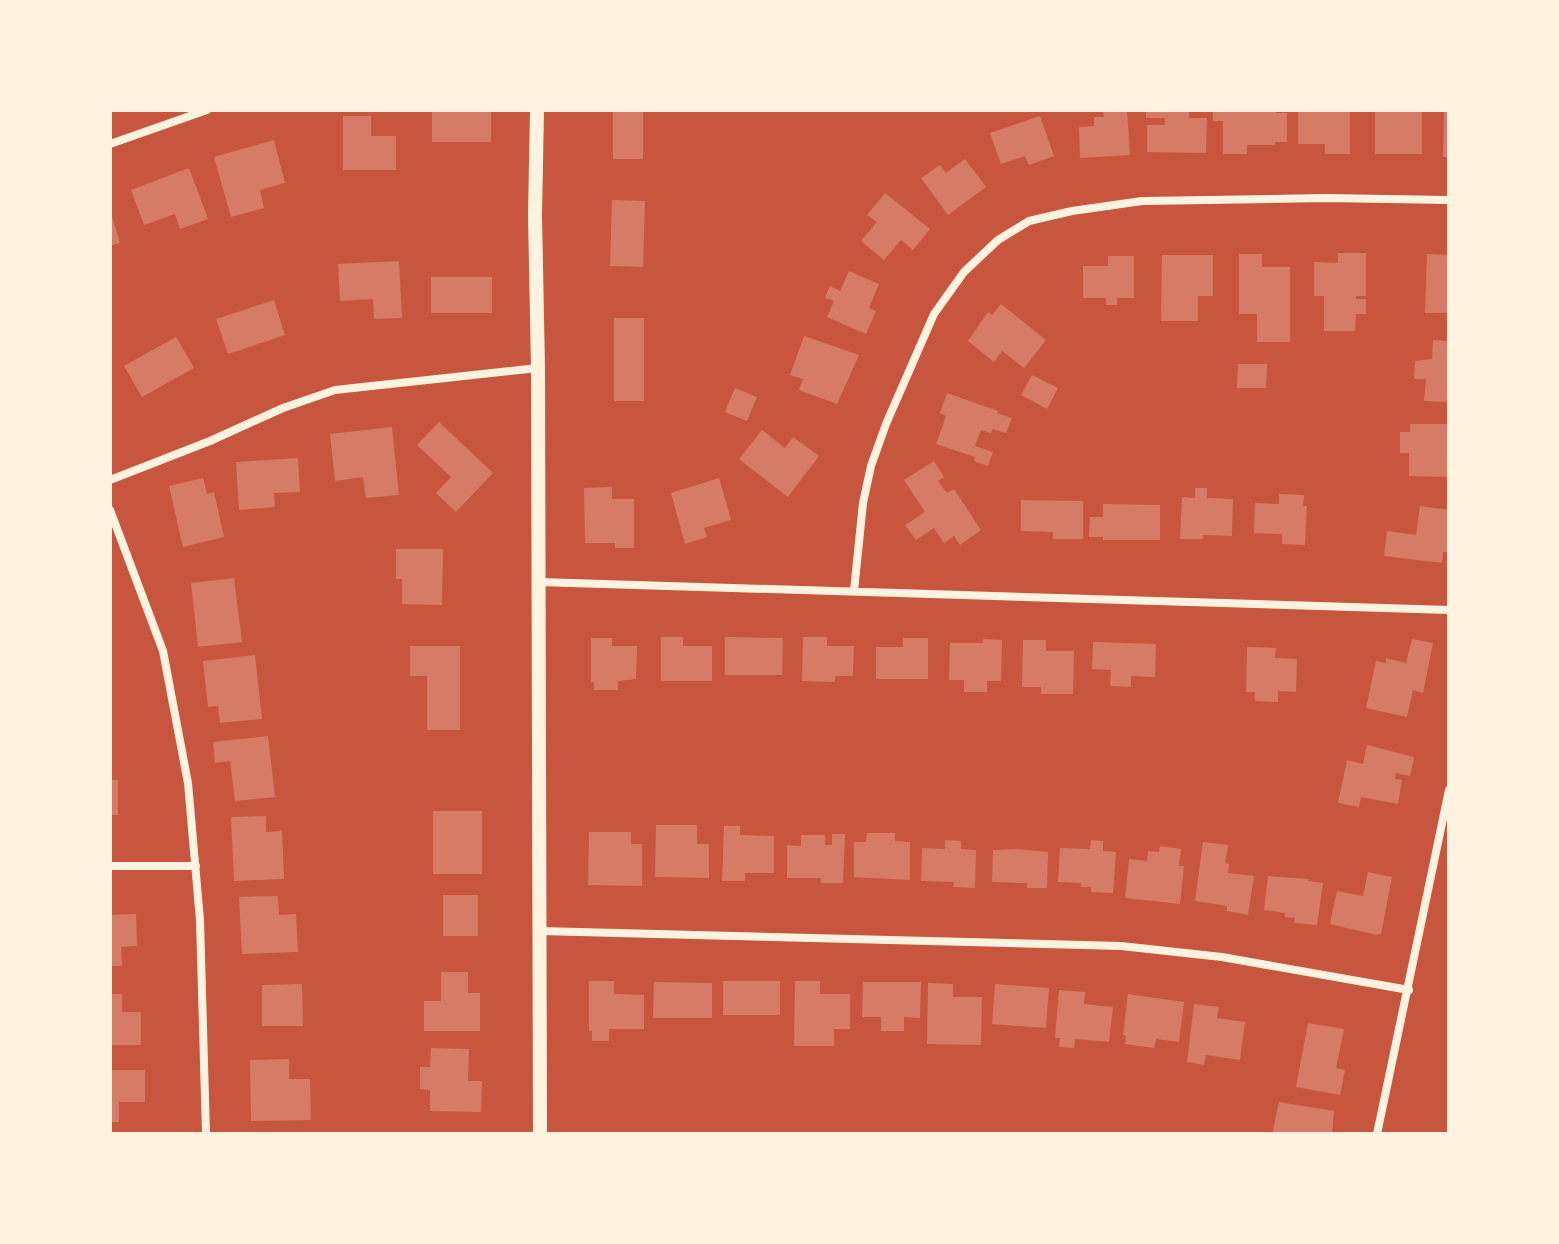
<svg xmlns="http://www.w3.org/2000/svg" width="1559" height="1244" font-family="Karla,sans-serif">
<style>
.building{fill:#d67c66}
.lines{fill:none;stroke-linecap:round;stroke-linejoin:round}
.minor{stroke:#fff3e0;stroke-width:8}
.tertiary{stroke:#fff3e0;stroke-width:14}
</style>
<rect width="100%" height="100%" fill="#c8553d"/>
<path class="building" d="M432,110H491V142H432Z
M613,110H643V159H613Z
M1103,110H1127L1130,155L1080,158L1079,127L1094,126V117H1104Z
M1146,110H1189V118H1207L1206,153L1147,152V125H1165V118H1146Z
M1213,110H1276V113H1287V142H1275V145H1247V154H1223V121H1213Z
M1307,110L1350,111V154H1325V144H1298V112H1307Z
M1375,110H1422V154H1375Z
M1444,111H1449V157H1443Z
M343,116H371V136H396V170H343Z
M1040,116L1054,156L1029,165L1025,156L1001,164L990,133Z
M274,140L285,183L260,190L264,208L231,217L214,157Z
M965,159L986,187L948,215L921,178L940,165L946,173Z
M189,168L208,219L180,229L175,214L144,225L131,190Z
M885,193L930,229L913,250L901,240L884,260L861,241L877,222L867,215Z
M612,200L645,201L643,267L610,266Z
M110,210L120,243L110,246Z
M1338,253H1366V296H1356V299H1366V314H1356L1355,331H1324V296H1314V262L1338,263Z
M1239,254H1262V267H1290V342H1257V314H1239Z
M1427,254L1449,255V313H1425Z
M1162,255H1213V296H1198V321H1161Z
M1108,256H1134V298H1117V305H1106V298H1083V266H1108Z
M399,261L402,318L374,319L373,299L340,301L338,264Z
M849,271L879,284L869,308L876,311L866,334L827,317L834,301L825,298L830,286L840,291Z
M431,277H492V313H431Z
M274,300L285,335L228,354L216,319Z
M1001,304L1046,340L1024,368L1002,351L994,362L968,341L988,312L992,315Z
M614,318H644V401H614Z
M804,336L859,355L837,404L799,390L803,379L790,375Z
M176,337L194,368L142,397L124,366Z
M1433,340L1449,341V402L1424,401L1426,379H1414L1415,361L1432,359Z
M1238,364H1267L1266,388H1237Z
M1032,375L1058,388L1047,409L1021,395Z
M735,388L757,397L747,421L725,412Z
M947,393L998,411L997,413L1012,418L1006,433L993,429L991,433L981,430L975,446L993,452L988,466L974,461L975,457L936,444L946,416L940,413Z
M439,422L493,473L456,512L436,493L451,477L417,445Z
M1410,424H1449V477L1409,476V453H1400V432H1410Z
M392,427L399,495L366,498L363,477L335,481L330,434Z
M762,430L785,448L793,437L819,456L788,497L739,459Z
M298,458L300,492L274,493L275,507L239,510L236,462Z
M934,461L944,477L938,481L947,493L954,489L981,530L960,545L954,536L944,543L934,528L916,540L905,525L925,512L904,480Z
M203,478L207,494L214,492L224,537L183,547L169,486Z
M719,478L731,520L704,528L707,537L685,544L671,493Z
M612,487V499H634V548H615V543H585L584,488Z
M1195,488H1207V498L1233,499L1232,536L1203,535V539H1180L1182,497L1195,498Z
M1279,494L1304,495L1303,506H1307L1305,545L1282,544V534L1254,533L1255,503L1279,504Z
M1021,500L1083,501V539H1053V532L1021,531Z
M1103,504L1160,505V540H1103V537H1089L1090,517H1103Z
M1420,506L1449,510V552H1443L1442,563L1384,556L1387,531L1416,535Z
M396,549H443L442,605L402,604V579H396Z
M234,578L242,642L198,647L191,583Z
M661,637H683V646H712V681H661Z
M725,637L783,638L782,675H725Z
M803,637H827V646H854L853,676H835V682L802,681Z
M591,638H612V646H637L636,679L618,681V690H594V682H591Z
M903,638H928V679H876V647H903Z
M983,639L1002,640L1001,681H987V692H964V680H949L950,643H983Z
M1412,639L1433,643L1423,693L1413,690L1407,717L1366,708L1376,661L1386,663V658L1406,663Z
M1023,640H1046V651H1074L1073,694H1041V687H1022Z
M1093,642L1156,644L1155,677L1131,676V687L1110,686L1111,670L1092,669Z
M410,646H460V730H427V676H410Z
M1247,647L1276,648L1275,658L1297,659L1296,692L1278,691V702L1255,701V692H1246Z
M255,655L262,719L220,723L218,706L208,707L203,661Z
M268,736L275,797L235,801L230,761L215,763L213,742Z
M1367,745L1414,757L1410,776L1396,773L1395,779L1402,780L1398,804L1361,797L1359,807L1338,803L1347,760L1363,764Z
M110,780H118V815H110Z
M433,811H482V874H433Z
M266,816V832L282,831L284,879L234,881L231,817Z
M656,825H697V844H709V878L655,877Z
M724,826H740V835L774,836V873H745V881H722Z
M589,832H631V844H642V886L588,885Z
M867,833H895V841L910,842V880L854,877V842H866Z
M832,834H845L843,883H821V878H787V845L801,846V835H825V845H832Z
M945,840L961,841V849L976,850L975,888L953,887L954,882L921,881L922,848L945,849Z
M1091,840L1103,841V851L1116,852L1113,893L1091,892V887H1081V883L1058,882L1060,848L1090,849Z
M1203,842L1228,845L1225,863L1229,864L1228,873L1254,876L1248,915L1227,911V906L1195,901Z
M1160,846L1181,849L1179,866H1184L1180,904L1125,898L1129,859L1147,861L1148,851L1159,852Z
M1017,849L1048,852L1047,888H1027V883L992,882L993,850Z
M1368,872L1392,877L1381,934L1377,935L1330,924L1337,891L1363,896Z
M1268,876L1309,879L1308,881L1323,883L1317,925L1294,923L1295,918L1285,917V913L1264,910Z
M443,895H478V936H443Z
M278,896L279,915L296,914L298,952L242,954L239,897Z
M136,914L137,946L121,947L122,966H110V915Z
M441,972H468V993H480V1031H424V1001H441Z
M589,981H614V994L644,995V1029H609V1041H592V1031H589Z
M723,981H780V1015H723Z
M795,981H820V994H850V1029H834V1046H794Z
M654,982L712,983V1018H653Z
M863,982H921L920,1018L904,1017V1031H881V1017H862Z
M928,983L953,984V997H982L981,1045L927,1044Z
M302,984L303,1026H262V985Z
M995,984L1049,988L1046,1028L992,1024Z
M1059,990L1085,992L1084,1004L1113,1007L1109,1042L1075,1039L1074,1048L1059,1047L1060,1038H1055Z
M110,994H122V1012H141V1045H110Z
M1128,994L1184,1002L1179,1042L1156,1039L1154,1048L1125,1044L1126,1036L1123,1035Z
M1194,1004L1219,1007L1217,1018L1245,1022L1240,1060L1206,1055L1204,1065L1187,1062Z
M1308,1023L1344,1029L1336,1068L1345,1070L1340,1095L1296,1087Z
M431,1048L469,1049L468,1081H482L481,1112L430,1111V1090L420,1089V1067H430Z
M289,1059V1079H310L311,1120L251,1121L250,1060Z
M110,1070H145V1102H119V1122H110Z
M1279,1102L1334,1111L1332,1134H1272Z"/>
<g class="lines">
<path class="minor" d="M110,144L207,110
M110,480L210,441L283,408L335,390L538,368
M110,510L163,651L188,783L200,920L206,1134
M539,582L1449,610
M854,591L863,503L871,466L886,424L934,314L964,272L998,240L1029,221L1072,211L1142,201L1326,198L1449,200
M110,866H196
M540,931L1121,946L1222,957L1409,990
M1377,1134L1449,790"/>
<path class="tertiary" d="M537,110L535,215L538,368L540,1134"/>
</g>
<rect width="1559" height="1244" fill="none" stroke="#fff3e0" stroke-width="224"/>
</svg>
